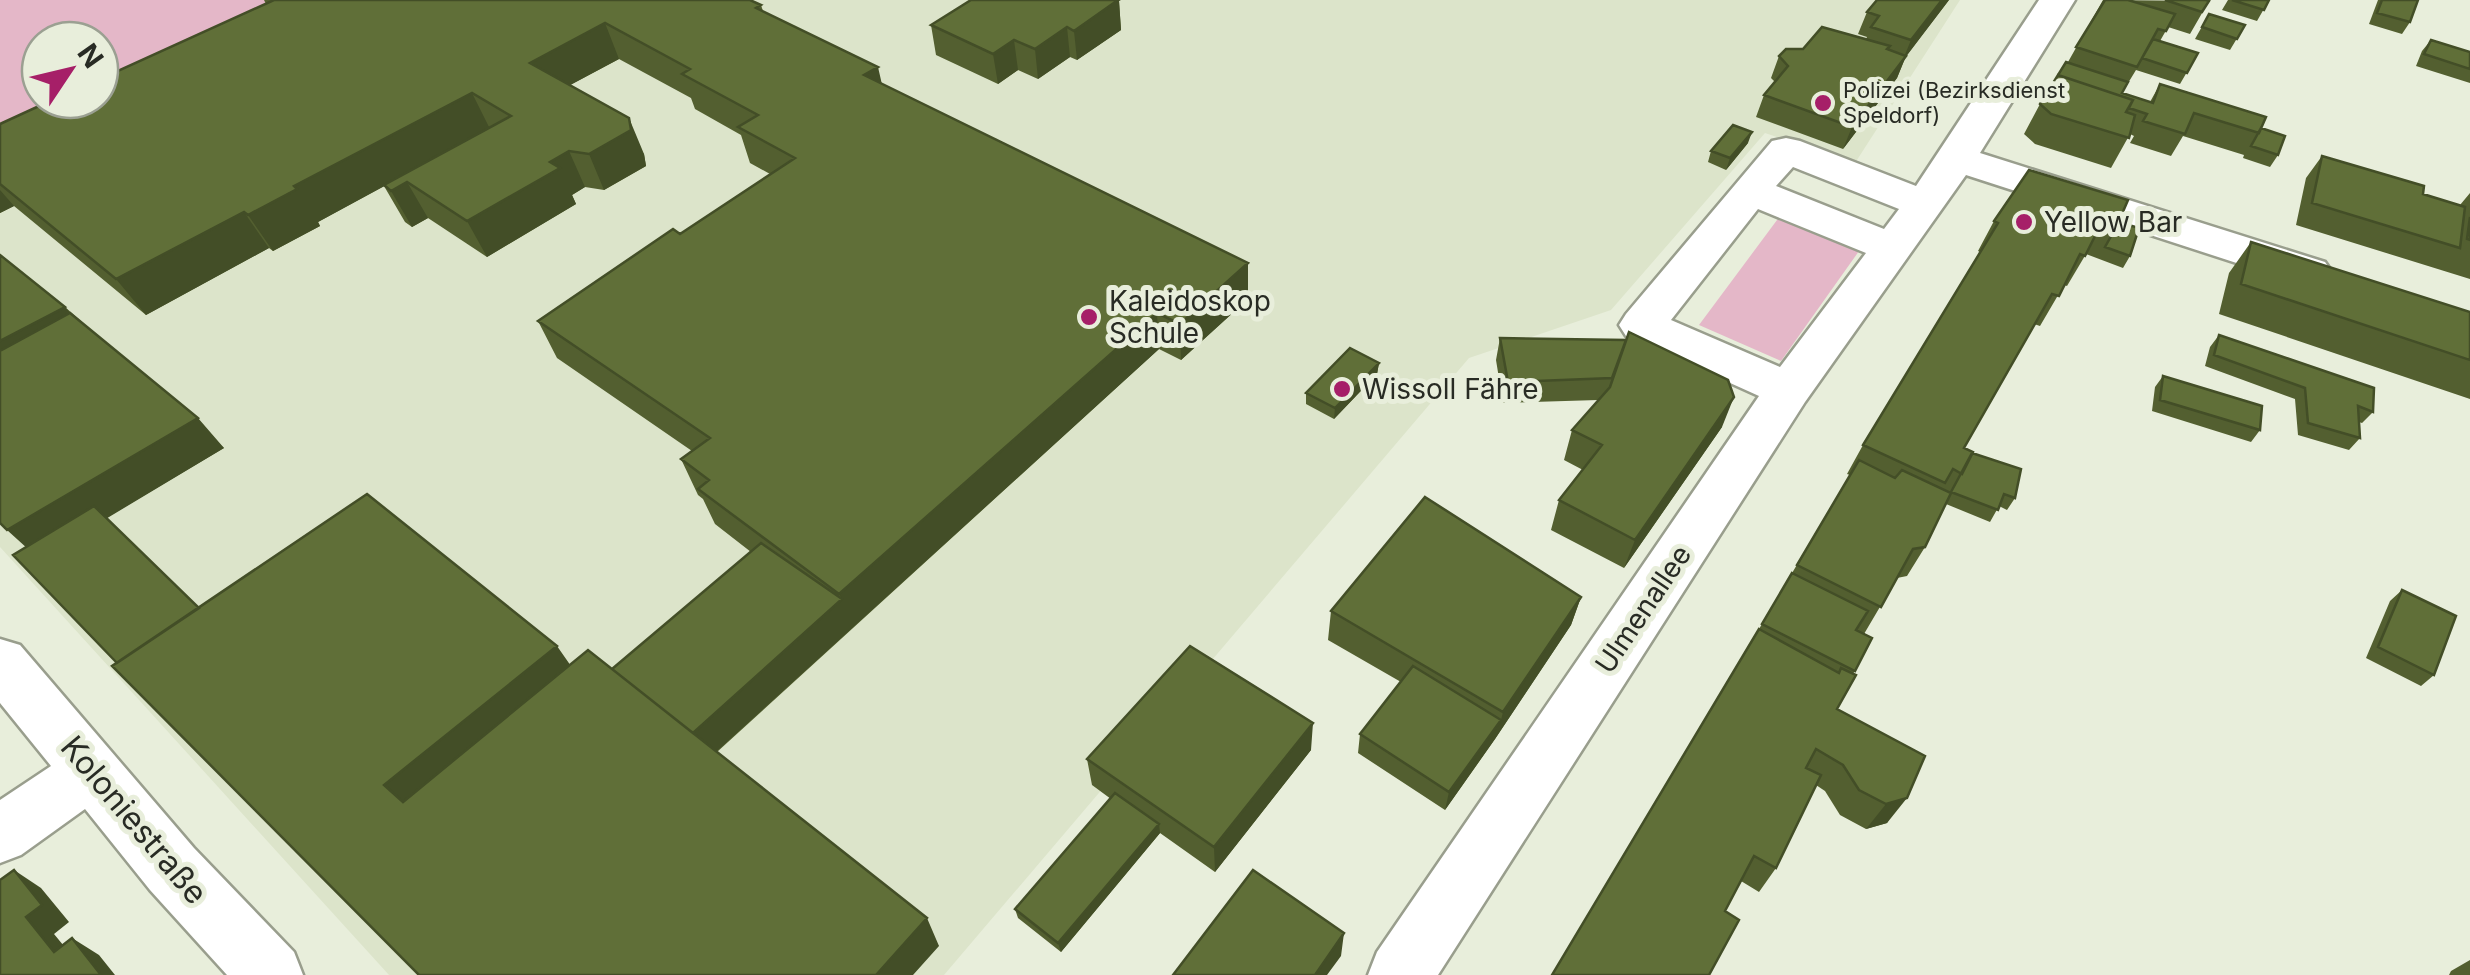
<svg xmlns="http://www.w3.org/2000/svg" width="2470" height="975" font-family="Inter,sans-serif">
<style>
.built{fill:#dce4ca;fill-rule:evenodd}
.green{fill:#e4b7c8;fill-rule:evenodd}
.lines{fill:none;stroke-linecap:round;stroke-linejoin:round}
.street-casing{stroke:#999e8d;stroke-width:5}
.street{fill:#fff;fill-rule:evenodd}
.wall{fill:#535f30}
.shaded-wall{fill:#434e27}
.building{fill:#606f38;stroke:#434e27;stroke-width:2.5}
.poi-dot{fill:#a61f68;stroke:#e8eedb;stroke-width:4}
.labels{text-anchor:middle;stroke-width:10;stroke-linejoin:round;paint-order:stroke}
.far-poi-label{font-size:22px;fill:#282b24;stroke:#e8eedb;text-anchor:start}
.poi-label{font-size:28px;fill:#282b24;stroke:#e8eedb;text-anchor:start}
.street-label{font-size:28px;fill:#282b24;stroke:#e8eedb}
.near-street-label{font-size:32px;fill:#282b24;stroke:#e8eedb}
</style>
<rect width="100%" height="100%" fill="#e8eedb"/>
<path class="built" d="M0,0H1960L1855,163L1765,133L1611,310L1469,358L944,975H389L0,547ZM40,40H100V100H40Z"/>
<path class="green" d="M0,0H371L0,174ZM40,40H100V100H40Z
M1783,212L1864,244L1781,361L1699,325Z"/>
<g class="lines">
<defs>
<path id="street" d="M2039,0H2075L1980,153L2325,262L2332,272L2325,282L2310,286L2295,282L1966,175L1805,402L1438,975H1368L1377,952L1759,396L1626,336L1619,325L1626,314L1772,141L1786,138L1800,141L1916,186ZM1793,167L1899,209L1884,229L1776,186ZM1758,209L1866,253L1780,367L1671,320Z
M0,639L20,645L194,848L294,952L303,975H227L150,890L85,809L21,855L0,863V800L51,766L0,703Z"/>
</defs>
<use href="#street" class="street-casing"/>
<use href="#street" class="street"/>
</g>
<path class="wall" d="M264,0H750L761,5L763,11L882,84L1248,299L1181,360L1159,349L717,752L939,946L117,663L26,547L65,307L224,448L106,518L199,608L570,665L612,669L751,552L715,524L703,499L698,495L681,459L692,451L557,358L538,321L680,234L770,174L750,163L741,135L695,109L691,98L619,59L570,85L644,154L646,166L604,190L585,187L572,195L576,204L487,257L428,218L412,227L405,222L384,186L318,222L320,226L273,251L269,248L146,315L14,206L0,213V124L266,4Z
M1949,0L1906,56L1897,78L1843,149L1756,117L1764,95L1775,82L1771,78L1779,56L1803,49L1866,39L1867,37L1858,34L1867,12Z
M2103,0L2209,1L2190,34L2168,27L2160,41L2198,53L2180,84L2136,70L2122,93L2150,102L2160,84L2261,128L2278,155L2270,167L2243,158L2244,155L2183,136L2171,156L2130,143L2134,136L2130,134L2111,168L2035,144L2024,134L2040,104L2068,62Z
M2228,0H2269L2257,21L2222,10Z
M2378,0H2418L2410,22L2402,34L2369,24Z
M1119,1L1121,30L1077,60L1070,57L1038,79L1018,70L998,84L936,55L931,25Z
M2209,14L2245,25L2230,50L2195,39Z
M2431,40L2470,52V83L2416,66L2422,51Z
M1748,143L1726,170L1708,162L1711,151Z
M2322,156L2423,194L2460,205L2470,193V279L2296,225L2306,178Z
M2029,170L2119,222L2130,256L2123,268L2086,254L2067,286L2064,285L2040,326L2034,324L1964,448L2015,498L2007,510L1999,506L1990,522L1946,504L1925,547L1907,576L1897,578L1864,634L1872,638L1853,674L1837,709L1925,756L1887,823L1866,829L1840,815L1825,791L1816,785L1776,868L1759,892L1741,881L1725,911L1759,629L1850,475L1847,474L1863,445L1980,252L1978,251L1994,221Z
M2251,242L2470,312V399L2219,314L2229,273Z
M2219,335L2373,412L2362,423L2359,422L2360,438L2349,450L2298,435L2295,399L2205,366L2210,347Z
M1500,338L1626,340L1722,427L1624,568L1551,530L1559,500L1583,470L1564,460L1572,430L1598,400L1503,403L1496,360Z
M1379,363L1377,374L1334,419L1306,404V393Z
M2163,376L2260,430L2251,442L2152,411L2155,387Z
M2402,590L2434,675L2421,686L2366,658L2390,601Z
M1581,597L1571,625L1495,739L1445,810L1358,753L1360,734L1401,682L1328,640L1331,611Z
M1311,750L1215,872L1160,833L1061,952L1018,918L1015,909L1111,799L1092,785L1087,759Z
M2470,960V975H2449L2451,971Z"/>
<path class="shaded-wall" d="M1093,0H1121L1119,1L1121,30L1077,60L1074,31Z
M1942,0H1949L1902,62L1911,40Z
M605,23L619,59L546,98L530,63Z
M1067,27L1070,57L1038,79L1035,49Z
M1014,40L1018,70L998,84L993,54Z
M1906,56L1897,78L1843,149L1852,127Z
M878,67L886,102L864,75Z
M472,93L490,129L318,222L320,226L273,251L248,215L294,186Z
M629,118L644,154L646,166L604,190L589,154Z
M1752,132L1748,143L1726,170L1730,158Z
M569,151L585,187L572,195L576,204L487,257L467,221L550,162Z
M407,182L428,218L412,227L391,191Z
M0,190L14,206L0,213Z
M244,212L269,248L146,315L116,279Z
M1248,263V299L1181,360L1180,324Z
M65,307L97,343L0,397V341Z
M1157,313L1159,349L707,760L691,734L842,599L839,594Z
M1379,363L1377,374L1334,419L1335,408Z
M1734,397L1722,427L1624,568L1635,540Z
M198,418L224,448L39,559L7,530Z
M1581,597L1571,625L1495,739L1445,810L1449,792L1501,720L1503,712Z
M557,646L580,679L414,815L384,785Z
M1313,723L1311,750L1215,872L1214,847Z
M1907,798L1887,823L1866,829L1886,804Z
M1159,824L1160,833L1061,952L1058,943Z
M14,870L41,888L69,922L54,934L82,968L54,952L26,917Z
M927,918L939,946L913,975H876Z
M1344,933L1341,956L1327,975H1315Z
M72,938L99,955L115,975H101Z"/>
<path class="building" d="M274,0H750L761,5L756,8L878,67L864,75L1248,263L1180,324L1157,313L839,594L698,489L709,480L681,459L710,438L538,321L673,229L680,234L795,158L738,127L758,115L682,74L690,69L605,23L530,63L629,118L631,130L589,154L569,151L550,162L560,168L467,221L407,182L391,191L384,185L511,116L472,93L294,186L297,189L248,215L244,212L116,279L0,184V124L52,100H100V79Z
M971,0H1118L1074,31L1067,27L1035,49L1014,40L993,54L931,25Z
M1877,0H1942L1911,40L1871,27L1879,16L1867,12Z
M2105,0H2128L2175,14L2166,31L2158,29L2137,67L2076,47Z
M2165,0H2206L2209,1L2202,12Z
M2232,0H2269L2264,10Z
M2382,0H2418L2410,22L2377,13Z
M2209,14L2245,25L2237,39L2202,27Z
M1822,27L1890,46L1887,49L1906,56L1852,127L1764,95L1788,66L1779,56L1786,49H1803Z
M2153,39L2198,53L2187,73L2142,58Z
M2431,40L2470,52V69L2424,54Z
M2066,62L2128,82L2122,93L2153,103L2160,84L2266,117L2259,133L2194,113L2185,134L2143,121L2147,114L2129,108L2133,100L2058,75Z
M2058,75L2133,100L2126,112L2135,115L2129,138L2051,114L2040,104Z
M1733,125L1752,132L1730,158L1711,151Z
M2261,128L2285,136L2278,155L2251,146Z
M2322,156L2424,186L2423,194L2465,207L2460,248L2312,203Z
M2029,170L2128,200L2116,228L2095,221L2091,229L2097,232L2085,256L2080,254L2059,296L2052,294L1964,448L1973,452L1962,474L1953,469L1945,483L1863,445L1998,223L1994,221Z
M2470,217V240L2467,239Z
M2119,222L2139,228L2130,256L2105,247Z
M2251,242L2470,312V360L2241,284Z
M0,255L65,307L0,341Z
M70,313L198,418L7,530L0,523V351Z
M1629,332L1728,380L1734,397L1635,540L1559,500L1602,445L1572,430L1610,387Z
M2219,335L2374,388L2373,412L2358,406L2360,438L2308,423L2305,388L2214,355Z
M1500,338L1626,340L1612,378L1508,382Z
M1350,348L1379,363L1335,408L1306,393Z
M2163,376L2262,406L2260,430L2160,400Z
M1972,453L2021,469L2015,498L2004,494L1998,510L1951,492Z
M1859,460L1895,478L1902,470L1951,493L1925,547L1913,549L1881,607L1797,565Z
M367,494L557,646L384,785L403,802L588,650L927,918L876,975H419L112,666Z
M1425,497L1581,597L1503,712L1331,611Z
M94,506L199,608L117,663L13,555Z
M761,543L842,599L693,733L612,669Z
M1792,573L1868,611L1856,630L1872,638L1855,671L1762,624Z
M2402,590L2456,616L2434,675L2378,647Z
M1759,629L1839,673L1841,668L1856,675L1837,709L1925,756L1907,798L1886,804L1859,790L1843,765L1816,749L1806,768L1821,775L1776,868L1754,856L1725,911L1739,920L1709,975H1552Z
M1190,646L1313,723L1214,847L1087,759Z
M1413,666L1501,720L1449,792L1360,734Z
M1115,793L1159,824L1058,943L1015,909Z
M14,870L42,905L26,917L54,952L72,938L101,975H0V880Z
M1253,870L1344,933L1315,975H1173Z"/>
<g class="poi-dot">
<circle cx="1823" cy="103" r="10"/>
<circle cx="2024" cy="222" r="10"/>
<circle cx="1089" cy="317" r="10"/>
<circle cx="1342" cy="389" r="10"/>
</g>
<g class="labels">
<g class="far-poi-label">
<text x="1843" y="98">Polizei (Bezirksdienst<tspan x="1843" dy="25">Speldorf)</tspan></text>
</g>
<g class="poi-label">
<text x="2044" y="232">Yellow Bar</text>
<text x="1109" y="311">Kaleidoskop<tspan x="1109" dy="32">Schule</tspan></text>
<text x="1362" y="399">Wissoll Fähre</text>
</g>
<g class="street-label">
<text transform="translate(1643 609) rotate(-56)" y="10">Ulmenallee</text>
</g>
<g class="near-street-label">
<text transform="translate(134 820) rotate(50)" y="11">Koloniestraße</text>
</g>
</g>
<g transform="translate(70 70) rotate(55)"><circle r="48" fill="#e8eedb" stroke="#9ba092" stroke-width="2.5"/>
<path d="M0-8L18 38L0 25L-18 38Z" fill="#a61f68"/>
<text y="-15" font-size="28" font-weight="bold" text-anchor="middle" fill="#282b24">N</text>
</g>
</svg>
